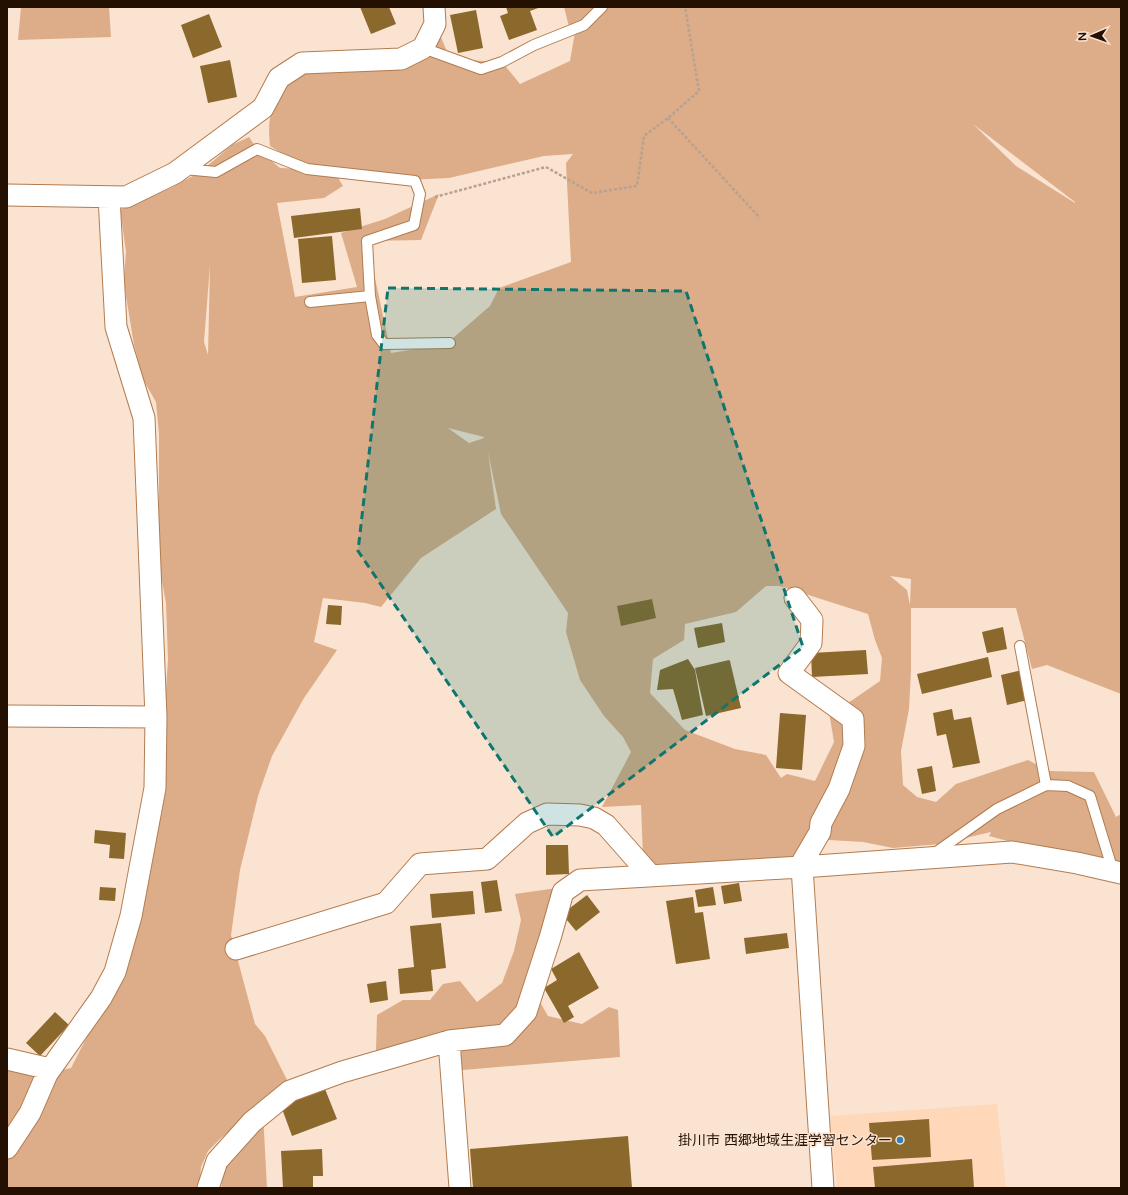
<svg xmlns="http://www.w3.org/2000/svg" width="1128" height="1195" font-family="'Varela Round','Noto Sans JP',sans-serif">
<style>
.built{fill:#ffd7b9}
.green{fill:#dcad88;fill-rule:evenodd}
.building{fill:#8b682b}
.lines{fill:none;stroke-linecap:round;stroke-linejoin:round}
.lane-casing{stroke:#b27c50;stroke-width:12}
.street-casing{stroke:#b27c50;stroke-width:23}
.path{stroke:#b8a190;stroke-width:2.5;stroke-dasharray:3 2;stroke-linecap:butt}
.lane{stroke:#fff;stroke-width:10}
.street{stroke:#fff;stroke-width:21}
.marked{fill:#0f766e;fill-opacity:0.2;stroke:#0f766e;stroke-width:3;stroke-dasharray:8 5;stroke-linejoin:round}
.poi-dot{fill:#3183b4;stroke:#fbe3d1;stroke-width:1.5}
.labels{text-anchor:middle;stroke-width:3;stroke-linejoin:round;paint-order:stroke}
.poi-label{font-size:14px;fill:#241001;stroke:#fbe3d1;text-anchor:end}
</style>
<rect width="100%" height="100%" fill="#fbe3d1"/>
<path class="built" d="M997,1104L1006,1188H837L830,1116Z"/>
<path class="green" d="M21,7H109L111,37L18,40Z
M564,7H1121V694L1047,665L1032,669L1016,608H911V671L909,709L901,751L903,785L917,797L936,802L956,784L1028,760L1049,771L1094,772L1116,817L1121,814V871L989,836L991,832L940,844L893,848L863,842L829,840L820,832L803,861L656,870L643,857L641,805L602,807L631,752L623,737L604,716L580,680L566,632L568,613L501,514L488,452L496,509L421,558L381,607L365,603L323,598L314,642L337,650L304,698L272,756L258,796L240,870L231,935L255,1024L265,1036L287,1080L220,1139L208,1151L201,1167L199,1188H7V1063L58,1071L71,1068L128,957L160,780L168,660L166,603L159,565V434L156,402L144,381L134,345L126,296L124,279L126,251L120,210L171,188L200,172L232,145L249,137L257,149L280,168L307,169L336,174L343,186L324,198L277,203L295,297L357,287L341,233L385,219L439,194L421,240L367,241L391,353L446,344L490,306L499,288L571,262L566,163L573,154L544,156L449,178L408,180L326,171L285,155L270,146C268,123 268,111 284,93L282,76L312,63L409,64L438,30L450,59L502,62L520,84L570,61L576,26L569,27ZM973,124L1075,202V203L1016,166ZM210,265V266L208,355L204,342ZM448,428L484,437V438L469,443ZM890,576L911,579L910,605L907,590ZM766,586H780L868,614L875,640L882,658L880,681L851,701L829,712L834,742L815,781L787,774L781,778L766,755L735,749L685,730L650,693L653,659L684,640L685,624L736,612Z
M557,888L515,1011L496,1028L376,1052L377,1015L403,1000H430L443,984L460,981L477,1002L502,983L514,951L521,920L515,894Z
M537,997L548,1016L582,1024L609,1007L618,1010L620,1057L451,1071L450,1047L510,1030Z
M263,1113L267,1188H221L225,1167Z"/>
<path class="building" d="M360,7H389L396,24L371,34Z
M506,7H541L530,11L537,30L509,40L500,16L508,13Z
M476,10L483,48L458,53L450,15Z
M209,14L222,47L193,58L181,25Z
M230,60L237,97L208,103L200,66Z
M360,208L362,229L294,238L291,216Z
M332,236L336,280L302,283L298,239Z
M652,599L656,618L621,626L617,606Z
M328,605L342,606L341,625L326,624Z
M722,623L725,642L698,648L694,628Z
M1003,627L1007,649L987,653L982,632Z
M866,650L868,674L812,677L811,653Z
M988,657L992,677L922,694L917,674Z
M688,659L695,670L703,715L682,720L673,689L657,690L660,670Z
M729,660L730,661L741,708L706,716L695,668Z
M1022,670L1028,700L1007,705L1001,675Z
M952,709L954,720L971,717L980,763L952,768L953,766L946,734L937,736L933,713Z
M780,713L806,715L802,770L776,768Z
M932,766L936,791L922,794L917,769Z
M95,830L126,833L124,859L109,858L110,845L94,843Z
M546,845H568L569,874L546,875Z
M497,880L502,911L485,913L481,882Z
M739,883L742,901L724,904L721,886Z
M100,887L116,888L115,901L99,900Z
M713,887L716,905L698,907L695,890Z
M473,891L475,914L432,918L430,894Z
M587,895L600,912L576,931L562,914Z
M693,897L695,913L703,912L710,959L676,964L666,901Z
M441,923L446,968L431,970L433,991L400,994L398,969L414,967L410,926Z
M787,933L789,948L746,954L744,938Z
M579,952L599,988L568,1006L574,1017L564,1023L544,988L557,980L551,969Z
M386,981L388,1000L370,1003L367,984Z
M55,1012L69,1025L40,1056L26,1043Z
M325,1089L337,1119L292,1136L281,1106Z
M929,1119L931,1157L872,1160L869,1123Z
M628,1136L632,1188H473L470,1149Z
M322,1149L323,1176H313V1188H283L281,1151Z
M972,1159L974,1188H875L873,1167Z"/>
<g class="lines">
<defs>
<path id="lane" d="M423,48L481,69L502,62L534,45L584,25L602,7
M184,169L216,172L257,149L307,169L415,181L420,194L414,225L367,241L370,296L310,302
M370,296L377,335L384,344L450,343
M1020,646L1046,785
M935,853L997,809L1046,785L1068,786L1090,796L1113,871"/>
<path id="street" d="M7,195L126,197L175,173L263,108L279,78L302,63L401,59L423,48L435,24L434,7
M795,598L812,620L811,643L789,673L853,719L854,746L839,789L821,823L820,832L803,861L802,867L823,1188
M7,716L156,717
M236,949L386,903L420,864L487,859L527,823L547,814L580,815L594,818L606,825L651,876
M449,1041L460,1188
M7,1059L50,1069
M7,1148L30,1113L47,1074L101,998L115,972L131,916L155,788L156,717L144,418L116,327L109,197
M208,1188L217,1161L252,1122L290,1091L342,1072L449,1041L505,1035L526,1012L550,938L563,892L580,880L802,867L1012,852L1077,863L1121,873"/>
</defs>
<use href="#lane" class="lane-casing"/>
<use href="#street" class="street-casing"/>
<path class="path" d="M668,118L760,218
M435,197L546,167L592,193L637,186L644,136L668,118L699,91L685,7"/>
<use href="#lane" class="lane"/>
<use href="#street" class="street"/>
</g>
<path class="marked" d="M388,288L686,291L803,647L553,837L358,551Z"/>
<circle class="poi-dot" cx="900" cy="1140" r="4"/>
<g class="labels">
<g class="poi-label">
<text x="892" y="1145">掛川市 西郷地域生涯学習センター</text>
</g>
</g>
<rect width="1128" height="1195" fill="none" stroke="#241001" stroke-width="16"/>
<g transform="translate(1092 36) rotate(268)" stroke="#fbe3d1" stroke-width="3" paint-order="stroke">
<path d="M0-3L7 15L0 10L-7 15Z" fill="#241001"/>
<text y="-6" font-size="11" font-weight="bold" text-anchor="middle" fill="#241001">N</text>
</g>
</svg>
